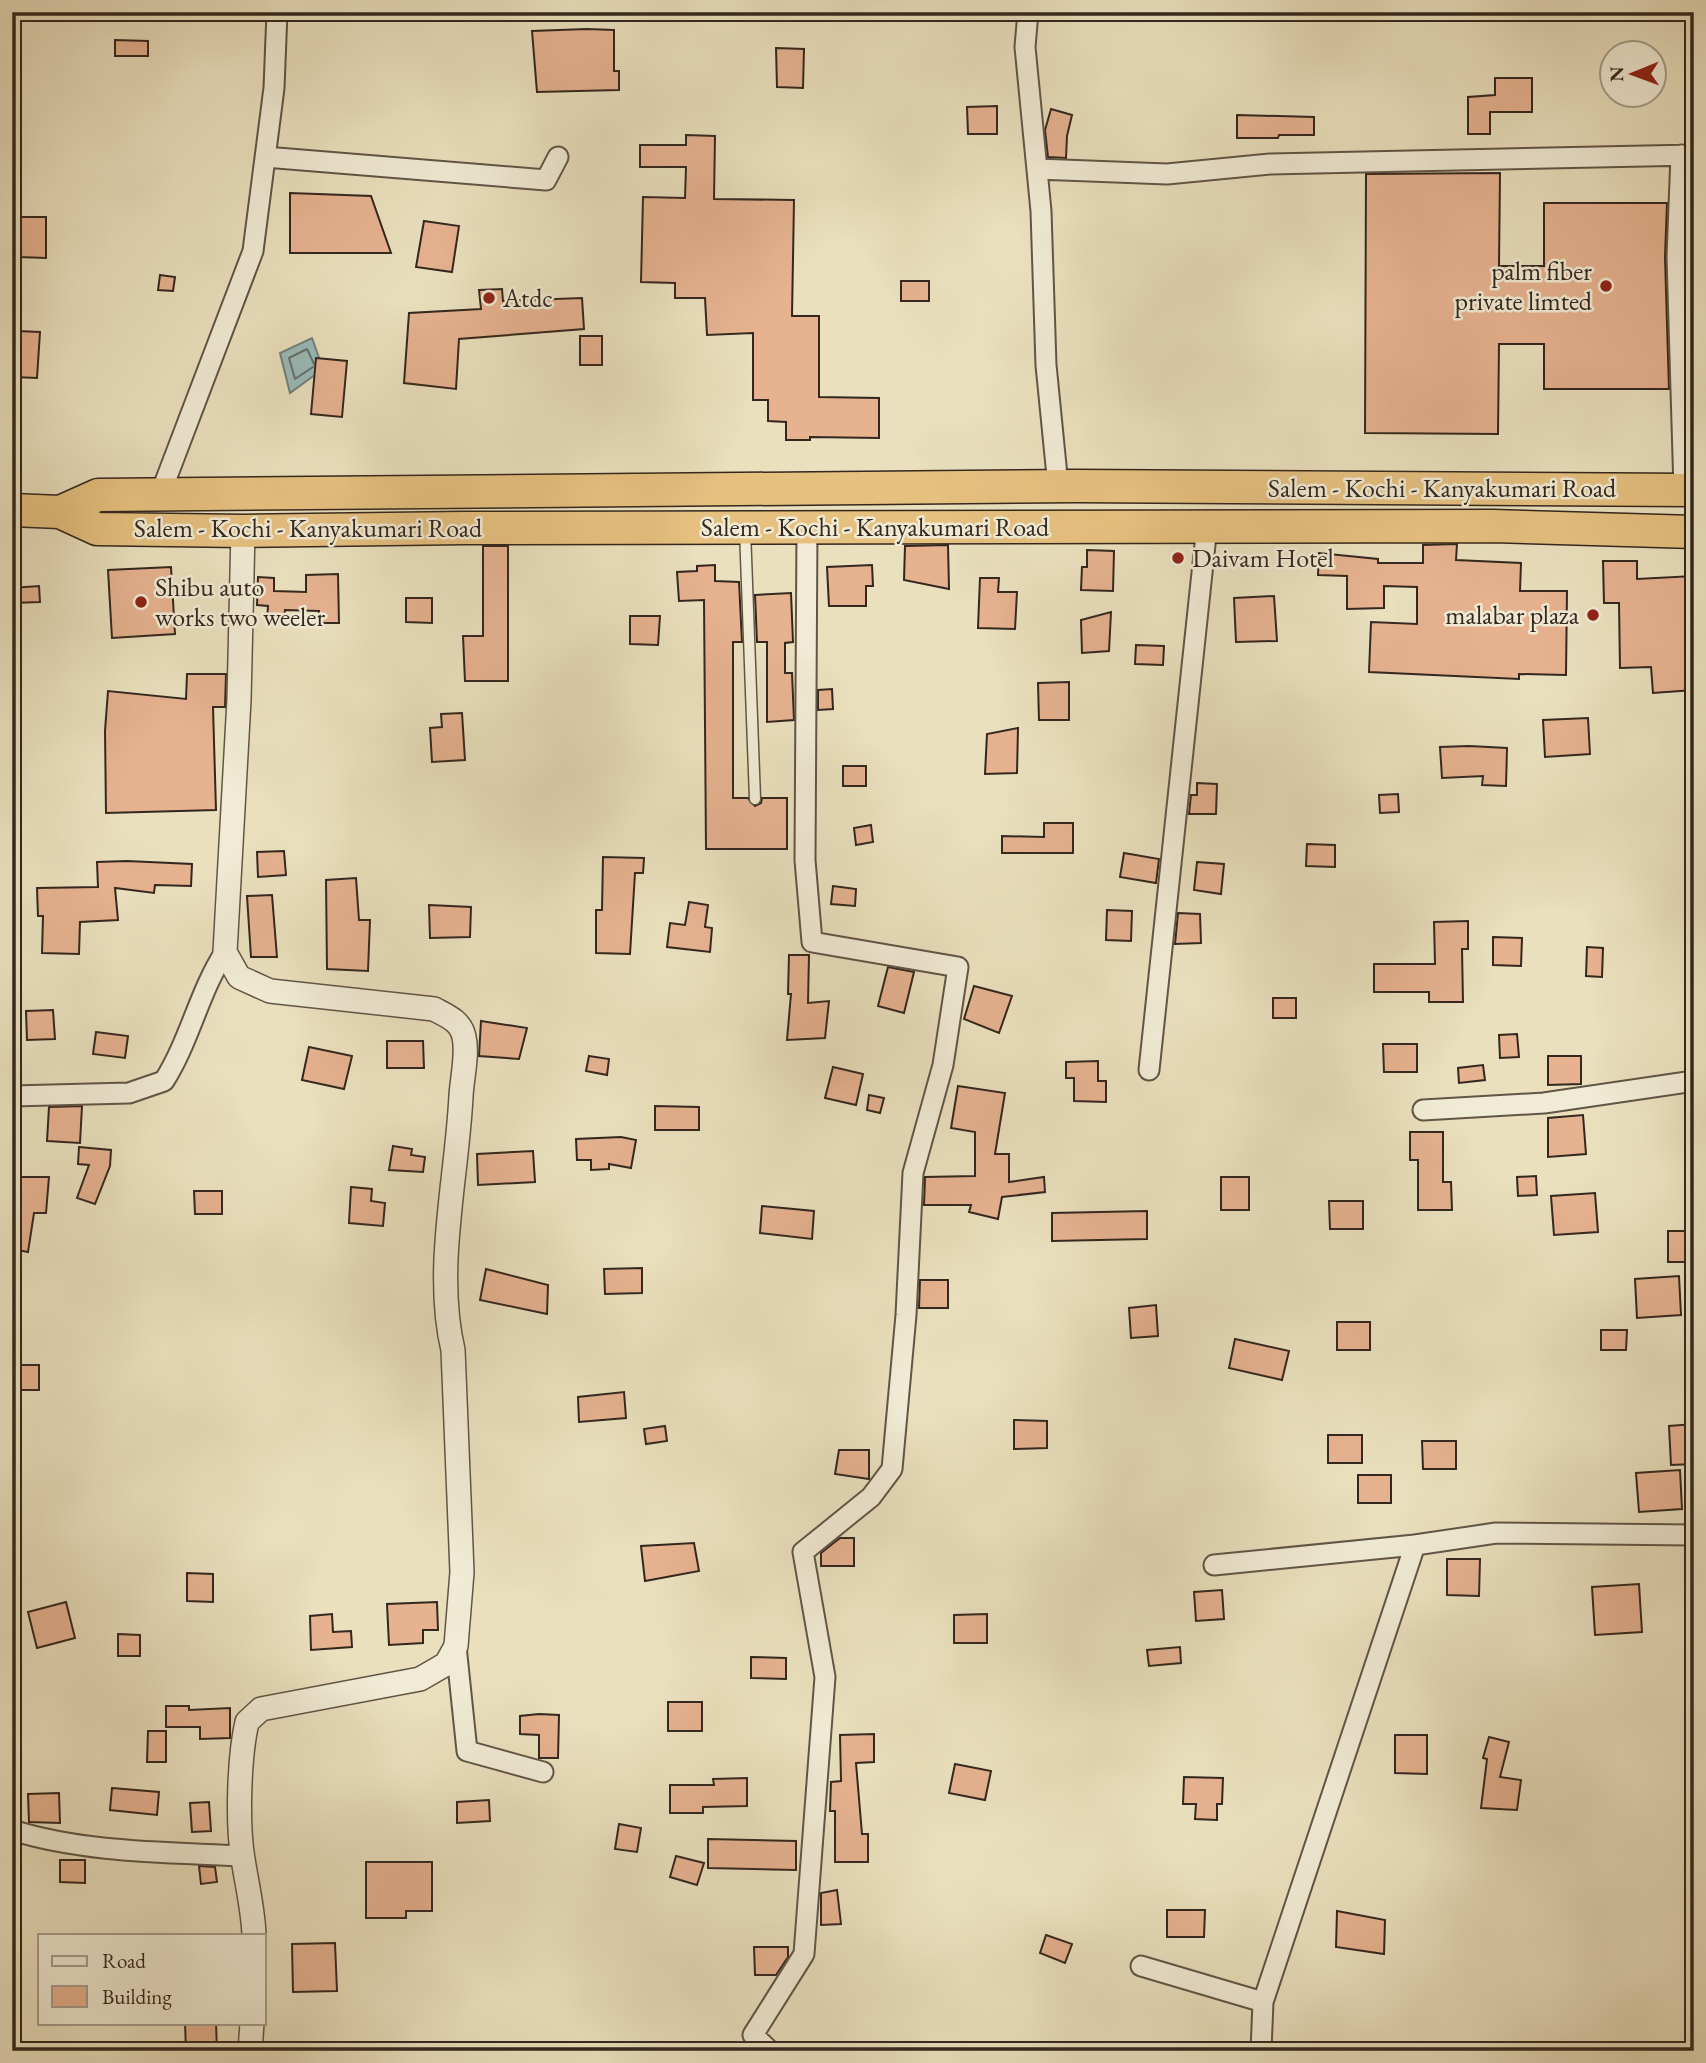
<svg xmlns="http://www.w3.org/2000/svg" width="1706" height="2063" font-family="'EB Garamond',serif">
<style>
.water{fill:#9abbba;stroke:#71807c;stroke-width:2}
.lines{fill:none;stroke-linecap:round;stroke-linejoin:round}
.shore{stroke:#66716c;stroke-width:2}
.building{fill:#e6b290;stroke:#33271e;stroke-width:2}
.service-casing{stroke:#615546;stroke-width:13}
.minor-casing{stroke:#615546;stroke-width:23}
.tertiary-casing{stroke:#615546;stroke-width:26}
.trunk-casing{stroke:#33271e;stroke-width:35}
.service{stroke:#f1ebd5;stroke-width:10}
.minor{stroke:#f1ebd5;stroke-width:19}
.tertiary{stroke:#f1ebd5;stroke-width:23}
.trunk{stroke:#e5c07f;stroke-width:32}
.poi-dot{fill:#8f2418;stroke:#f1ebd5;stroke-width:2.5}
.labels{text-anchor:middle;stroke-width:5;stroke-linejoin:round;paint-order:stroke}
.poi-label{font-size:26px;fill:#33271e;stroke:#f1ebd5;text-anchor:start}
.street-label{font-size:26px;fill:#33271e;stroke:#f1ebd5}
</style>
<rect width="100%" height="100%" fill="#eae0be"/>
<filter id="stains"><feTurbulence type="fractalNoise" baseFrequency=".00286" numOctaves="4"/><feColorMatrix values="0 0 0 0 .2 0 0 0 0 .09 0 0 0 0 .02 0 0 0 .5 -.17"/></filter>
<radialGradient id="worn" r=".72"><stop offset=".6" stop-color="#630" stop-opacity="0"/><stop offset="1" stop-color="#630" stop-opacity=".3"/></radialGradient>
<path class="water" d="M312,338L323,369L290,393L280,353Z"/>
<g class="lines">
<path class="shore" d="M313,367L295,379L289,358L307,349L314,364"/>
</g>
<path class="building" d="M587,29L614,30V71H619V90L537,92L532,31Z
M115,40L148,41V56H115Z
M776,48L804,49L803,88L777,87Z
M1495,78H1532V112H1490V134H1468V97L1495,95Z
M997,106V134H968L967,107Z
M1051,109L1072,115L1067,136L1066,158L1048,157L1045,130Z
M1237,115L1314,117V135H1279L1278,138H1237Z
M686,135L715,136L714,199L794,200L792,316H819V397L879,398V438L810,437V440H786V422L768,421V400H753V333L707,335L705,298H675V283L641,282L643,197L685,198L686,167H640V145H686Z
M1500,173L1499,266H1544V203H1667L1665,257L1669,389H1544V344H1499L1498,434L1365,433L1366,174Z
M290,193L371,196L391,253H290Z
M20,217H46V258L19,257Z
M424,221L459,226L452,272L416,267Z
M1694,254V389H1693L1689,257Z
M160,275L175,277L173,291L158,290Z
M901,281H929V301H901Z
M502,289L503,301L582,298L584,329L459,339L456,389L404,383L409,313L481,309L479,290Z
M17,331L40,332L37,378L14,377Z
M580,336H602V365H580Z
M316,358L347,361L342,417L311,414Z
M1457,544L1456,560L1521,563L1520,591H1567L1566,675L1519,674V679L1369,672L1371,622L1417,624V587L1384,586V608L1347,609V576L1318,575L1319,553L1378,559V563H1423V545Z
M948,545L949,589L904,580L905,546Z
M483,546H508V681H465L463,636H483Z
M1087,550L1114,551L1113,591L1081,590L1082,567H1087Z
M1603,561H1637V579L1694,576V690L1653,693L1651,667L1620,668L1619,603H1604Z
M715,565V581L739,582L742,642H733V798H748L755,806L761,803L762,798H787V849H706L704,600L679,601L677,572L697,571V566Z
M872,565L873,586H866V606H829L827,567Z
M171,567L175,634L112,638L108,570Z
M338,574L339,623H319V611L285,610L284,621L267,620L268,606L257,605L258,577L274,578V591L306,592V575Z
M980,578H999L998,592H1017L1015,629L978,628Z
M39,586L40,602L12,603V588Z
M791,593L793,642L785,643V673H792L794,720L767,722V642H757L755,595Z
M1274,596L1277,641L1236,642L1234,598Z
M406,598H432V623L406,622Z
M1111,612L1109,651L1082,653L1081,620Z
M630,616H660L658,645L630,644Z
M1136,645L1164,646L1163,665L1135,664Z
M187,674H226L225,707H213L216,810L106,813L105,731L108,691L186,699Z
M1069,682V720H1039L1038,683Z
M832,689L833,709L818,710V690Z
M462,713L465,760L432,762L430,728L442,727L441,714Z
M1588,718L1590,754L1545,757L1543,720Z
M1018,728L1017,773L985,774L987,734Z
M1469,746L1507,748L1506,786L1482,785L1483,776L1442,778L1440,747Z
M843,766H866V786H843Z
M1197,783L1217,784L1216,814H1189L1191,795H1197Z
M1398,794L1399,812L1380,813L1379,795Z
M1044,823H1073V853H1002V836L1044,837Z
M871,825L873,842L856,845L854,828Z
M1307,844L1335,845V867L1306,866Z
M284,851L286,875L258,877L257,852Z
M1124,853L1159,859L1156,883L1120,877Z
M603,857L644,858L643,873H635L630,954L596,953V910H602Z
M127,861L192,864L191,886L155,885L154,893L115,888L118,920L80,922L79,954L42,953L43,916H38L37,888L98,887L97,862Z
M1197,862L1224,864L1221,894L1194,890Z
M356,878L359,920H370L368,971L327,969L326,880Z
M833,886L856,889L855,906L831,904Z
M272,895L277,957H251L247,896Z
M689,902L708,905L705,927L712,928L710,952L667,947L670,923L685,925Z
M429,905L471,907L470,937L430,938Z
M1107,910L1132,911L1131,941L1106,940Z
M1178,913L1200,914L1201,943L1175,944Z
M1468,921V949H1462L1463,1002H1429V992H1374V964H1435L1434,922Z
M1493,937L1522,938L1521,966L1493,965Z
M1587,947L1603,948L1602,977L1586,976Z
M789,955H809L808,1003L829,1001L825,1038L787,1040L791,994H788Z
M888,967L914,972L904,1013L878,1006Z
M974,986L1012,996L999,1033L964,1019Z
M1273,998H1296V1018H1273Z
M53,1010L55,1039L27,1040L26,1011Z
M481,1021L527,1028L519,1059L479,1056Z
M96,1032L128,1036L125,1058L93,1054Z
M1517,1034L1519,1057L1500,1058L1499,1035Z
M387,1041H423L424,1068H387Z
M1383,1044H1417V1072H1384Z
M309,1047L352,1056L344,1089L302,1080Z
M589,1056L609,1059L607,1075L586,1071Z
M1548,1056H1581V1084L1548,1085Z
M1098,1061V1081H1106V1102L1074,1101V1078H1066V1062Z
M1483,1065L1485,1080L1459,1083L1458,1068Z
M833,1067L863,1074L856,1105L825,1098Z
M958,1086L1005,1093L995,1154H1009V1182L1044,1177L1045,1192L1002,1197L998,1219L969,1212L971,1205H924L925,1177L975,1176V1132L951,1128Z
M869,1095L884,1098L880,1113L867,1110Z
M82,1106L80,1143L47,1141L49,1107Z
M655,1106L699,1107V1130H655Z
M1583,1115L1586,1154L1548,1157V1118Z
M1410,1132H1443V1182H1451L1452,1210H1418V1160H1410Z
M621,1137L636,1140L631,1168L609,1164V1169L591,1170V1160H577L576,1139Z
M393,1146L412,1149L411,1155L425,1157L423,1172L389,1170Z
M79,1147L111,1150L110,1166L95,1204L77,1198L89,1165L78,1164Z
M533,1151L535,1182L478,1185L477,1154Z
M1536,1176L1537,1195L1518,1196L1517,1177Z
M18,1177H49L46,1213H34L28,1252L12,1249V1215L15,1216Z
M1221,1177H1249V1210H1221Z
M351,1187L372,1189L371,1201L385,1203L383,1226L349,1223Z
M194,1191H222V1214H195Z
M1595,1193L1598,1232L1554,1235L1551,1196Z
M1329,1201H1363V1229H1330Z
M762,1206L814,1211L812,1239L760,1233Z
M1147,1211V1239L1052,1241V1213Z
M1668,1231H1694V1262H1668Z
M642,1268V1293L605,1294L604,1269Z
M486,1269L548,1285L547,1314L480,1300Z
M1679,1276L1681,1315L1637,1318L1635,1279Z
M920,1280H948V1308H919Z
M1156,1305L1158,1336L1131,1338L1129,1308Z
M1337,1322H1370V1350H1337Z
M1601,1330H1627L1626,1350H1601Z
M1235,1339L1289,1351L1282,1380L1229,1368Z
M12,1365H39V1390H12Z
M624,1392L626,1418L579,1422L578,1397Z
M1014,1420L1047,1421V1448L1014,1449Z
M1694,1424V1464L1671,1465L1669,1426Z
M665,1426L667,1441L646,1444L644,1429Z
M1328,1435H1362V1463H1328Z
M1422,1441H1456V1469H1423Z
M839,1450H869V1479L835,1474Z
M1680,1470L1682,1509L1639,1512L1636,1473Z
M1358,1475H1391V1503H1358Z
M840,1538H854V1566H821V1553Z
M694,1543L699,1571L645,1581L641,1546Z
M1447,1559H1480L1479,1596L1447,1595Z
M187,1573L213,1574V1602L187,1601Z
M1639,1584L1642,1632L1595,1635L1592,1587Z
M1222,1590L1224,1619L1196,1621L1194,1592Z
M66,1602L75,1638L37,1648L28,1612Z
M437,1602L438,1630H423V1643L389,1645L387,1604Z
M332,1614L333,1632L351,1631L352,1647L311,1650L310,1616Z
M987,1614V1643H954V1615Z
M118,1634L140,1635V1656H118Z
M1180,1647L1181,1663L1149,1666L1147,1650Z
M751,1657L786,1658V1679L751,1678Z
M668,1702H702V1731H668Z
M166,1706H189V1710L230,1708V1738L200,1739V1727H166Z
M539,1714L559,1715L558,1758H539V1735L520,1734V1716Z
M148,1731H166V1762H147Z
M874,1734V1762L856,1763L862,1834H868V1862H835V1811H830L831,1782L841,1781L840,1735Z
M1395,1735H1427V1774L1395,1773Z
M1489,1737L1509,1742L1500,1777L1521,1780L1517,1810L1481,1808L1487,1759L1483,1758Z
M955,1764L991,1771L985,1800L949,1793Z
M1184,1777L1223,1778L1222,1804H1217V1820L1195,1819L1196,1804H1183Z
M747,1778V1806L703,1807V1813H670V1785H714L713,1779Z
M112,1788L159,1792L157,1815L110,1810Z
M59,1793L60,1823L29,1822L28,1794Z
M489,1800L490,1821L457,1823V1802Z
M209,1802L211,1831L192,1832L190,1803Z
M619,1824L641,1828L637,1852L615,1849Z
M708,1839L796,1841V1870L708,1868Z
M676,1856L704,1863L697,1885L670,1877Z
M60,1860H85V1883L60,1882Z
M366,1862H432V1911H406V1918H366Z
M199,1866L215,1867L217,1882L201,1884Z
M837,1890L841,1924L821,1925V1893Z
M1167,1910H1205L1204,1937H1167Z
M1337,1911L1385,1920L1384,1954L1336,1947Z
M1046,1935L1072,1944L1065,1963L1040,1953Z
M335,1943L337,1991L293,1992L292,1944Z
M754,1947H788V1957L776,1975H755Z
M185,2023H216L217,2051H186Z"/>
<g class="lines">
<defs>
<path id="service" d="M745,530L755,799"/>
<path id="minor" d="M1028,12L1025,47L1041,211L1046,365L1058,486
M1681,155L1677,257L1684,490
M265,157L546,180L558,157
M1037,169L1167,174L1270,164L1694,155
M160,495L253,251L274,88L277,12
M1149,1070L1207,526
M12,1096L129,1093L164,1081C190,1040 199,992 225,952
M1423,1110L1544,1103L1694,1081
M1214,1565L1415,1545
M456,1646L467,1751L543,1772
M12,1830C85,1853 167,1852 242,1856
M1141,1966L1263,2002
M770,2051L753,2035L804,1954L825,1677L803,1552L871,1497L892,1469L906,1315L913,1173L943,1065L958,967L812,942L805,860L807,527
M1261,2051L1263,2002L1415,1545L1496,1533L1694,1535"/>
<path id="tertiary" d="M243,531L239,700L225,952L239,977L270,991L434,1009C447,1016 461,1021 464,1037C468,1054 462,1078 461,1096C457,1178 434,1270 453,1350L462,1572L456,1646L446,1664L420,1679L261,1709L247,1722C239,1757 237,1824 243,1859C247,1885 253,1909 254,1935
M250,2051L252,2023"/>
<path id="trunk" d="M12,510L60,512L97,529L243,531L465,528L1493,526L1694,532
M60,512L98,495L1076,486L1694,490"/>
</defs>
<use href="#service" class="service-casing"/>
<use href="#minor" class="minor-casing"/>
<use href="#tertiary" class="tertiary-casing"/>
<use href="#trunk" class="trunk-casing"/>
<use href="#service" class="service"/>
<use href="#minor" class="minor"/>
<use href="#tertiary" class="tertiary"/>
<use href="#trunk" class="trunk"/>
</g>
<g class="poi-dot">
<circle cx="1606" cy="286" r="7"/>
<circle cx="489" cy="298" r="7"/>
<circle cx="1178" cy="558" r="7"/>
<circle cx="141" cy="602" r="7"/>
<circle cx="1593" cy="615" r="7"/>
</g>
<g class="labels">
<g class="poi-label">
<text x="1592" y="280" text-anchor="end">palm fiber<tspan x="1592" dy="30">private limted</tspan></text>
<text x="503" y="307">Atdc</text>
<text x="1192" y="567">Daivam Hotel</text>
<text x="155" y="596">Shibu auto<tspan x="155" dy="30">works two weeler</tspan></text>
<text x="1579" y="624" text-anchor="end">malabar plaza</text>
</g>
<g class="street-label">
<text x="1442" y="497">Salem - Kochi - Kanyakumari Road</text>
<text x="875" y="536">Salem - Kochi - Kanyakumari Road</text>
<text x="308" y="537">Salem - Kochi - Kanyakumari Road</text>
</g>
</g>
<rect width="1706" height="2063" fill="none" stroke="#eae0be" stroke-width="42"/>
<rect x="14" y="14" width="1678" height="2035" fill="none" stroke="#33271e" stroke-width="3.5"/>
<rect x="21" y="21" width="1664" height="2021" fill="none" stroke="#33271e" stroke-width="2"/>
<rect x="38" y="1934" width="228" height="91" fill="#f1ebd5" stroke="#a59d8c" stroke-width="2"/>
<rect x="52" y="1956" width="35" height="10" fill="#f1ebd5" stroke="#a59d8c" stroke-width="2"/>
<text x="102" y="1968" font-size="21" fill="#33271e">Road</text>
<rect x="52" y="1986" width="35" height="21" fill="#e6b290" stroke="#a59d8c" stroke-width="2"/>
<text x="102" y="2004" font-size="21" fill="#33271e">Building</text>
<g transform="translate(1633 74) rotate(269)"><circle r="33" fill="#f1ebd5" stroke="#a59d8c" stroke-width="2"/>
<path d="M0-5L12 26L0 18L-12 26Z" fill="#8f2418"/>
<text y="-10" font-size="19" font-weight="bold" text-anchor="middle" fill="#33271e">N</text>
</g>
<rect width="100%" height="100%" filter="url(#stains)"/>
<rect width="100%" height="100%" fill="url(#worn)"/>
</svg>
